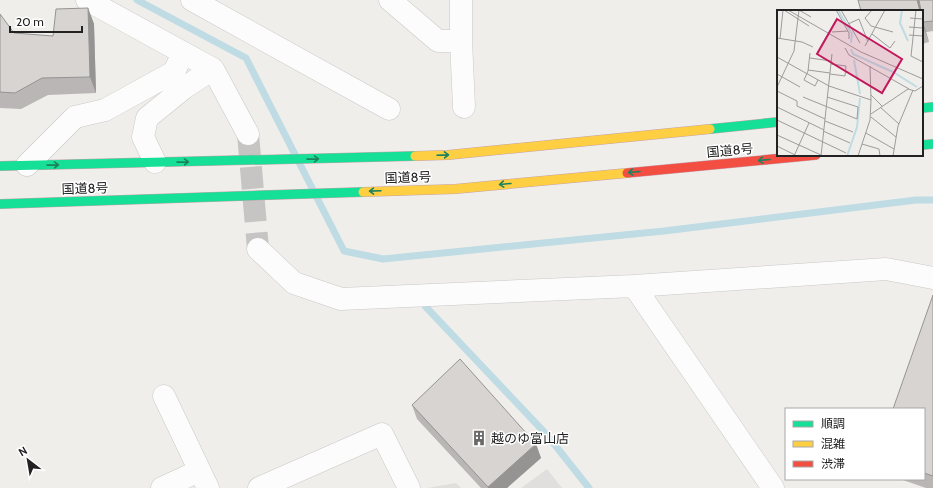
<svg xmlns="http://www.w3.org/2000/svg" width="933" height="488" font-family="Cabin,'Noto Sans JP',sans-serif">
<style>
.parking{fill:#e0dfde}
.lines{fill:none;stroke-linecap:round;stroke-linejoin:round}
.stream{stroke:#bfdbe3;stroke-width:7}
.street-tunnel{stroke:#c7c5c3;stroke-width:22;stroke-dasharray:22 11;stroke-linecap:butt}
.street-casing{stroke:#c9c8c7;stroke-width:23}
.fast-casing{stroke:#c5a2ac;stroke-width:10}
.slow-casing{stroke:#c5a2ac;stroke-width:10}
.jam-casing{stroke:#c5a2ac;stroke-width:10}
.street{stroke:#fdfcfc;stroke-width:22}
.fast{stroke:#16e098;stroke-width:9}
.slow{stroke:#ffcf43;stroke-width:9}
.jam{stroke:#f24e42;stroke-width:9}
.wall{fill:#b9b6b5}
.shaded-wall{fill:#969493}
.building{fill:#d7d4d2;stroke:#969493}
.oneway{stroke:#1c815d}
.labels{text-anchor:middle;stroke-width:3;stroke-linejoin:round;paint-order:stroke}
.street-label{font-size:13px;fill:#222;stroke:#fff}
.poi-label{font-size:13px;fill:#222;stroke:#fff;text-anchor:start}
.inset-river{fill:none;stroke:#bfdbe3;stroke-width:2}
.inset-road{fill:none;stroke:#9e9c9b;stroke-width:1}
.view{fill:#c2185b;fill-opacity:0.15;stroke:#c2185b;stroke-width:2}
.inset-edge{fill:none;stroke:#222;stroke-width:2}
</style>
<rect width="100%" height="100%" fill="#f0eeeb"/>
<path class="parking" d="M547,469L562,488H521Z
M456,483L461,488H427Z"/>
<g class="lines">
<path class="stream" d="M137,0L246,58L344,251L383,259L664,231L916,200H933
M425,306L547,435L589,488"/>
<path class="street-tunnel" d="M248,134L258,249"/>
<defs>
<path id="street" d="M87,0L213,69L248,134
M192,0L389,109
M390,0L438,41H461
M461,0V41L464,107
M155,162L143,137L147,118L184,88L213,69
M27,165L75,117L105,110L174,72L183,53
M258,249L294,283L341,299L634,286L886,269L933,278
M634,286L773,488
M164,396L208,488
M162,488L199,471
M259,488L382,434L409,488"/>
<path id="fast" d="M922,108L933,107
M710,129L778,122
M922,145L933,144
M0,166L415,156
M0,204L363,192"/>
<path id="slow" d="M415,156L448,155L710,129
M363,192L455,189L627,173"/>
<path id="jam" d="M627,173L816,155"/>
</defs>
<use href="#street" class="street-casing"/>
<use href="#fast" class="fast-casing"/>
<use href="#slow" class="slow-casing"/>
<use href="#jam" class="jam-casing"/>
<use href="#street" class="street"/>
<use href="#fast" class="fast"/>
<use href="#slow" class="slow"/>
<use href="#jam" class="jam"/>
</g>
<path class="wall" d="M858,0H919L921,8L933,0V31L927,32H926L929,42L922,44V11Z
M88,8L94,24L96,93L48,95L21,109L0,108V14L14,33L53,36Z
M933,295V488H926L900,479H924V409Z
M412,405L536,444L541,458L507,488H481L417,419Z"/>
<path class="shaded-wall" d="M917,0H919L921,11H920Z
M88,8L94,24L96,93L90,77Z
M922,14L923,22L929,42L924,29L922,21Z
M536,444L541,458L507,488H488V487Z"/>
<path class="building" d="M858,0H917L920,11H861Z
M919,0H933V21L923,22L922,11H921Z
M88,8L90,77L42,78L15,93L0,92V14L14,33L53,36L56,9Z
M922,21L924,29H922Z
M933,295V476L924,473V409H893Z
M460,359L536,444L488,487L412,405Z"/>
<defs><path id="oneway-shaft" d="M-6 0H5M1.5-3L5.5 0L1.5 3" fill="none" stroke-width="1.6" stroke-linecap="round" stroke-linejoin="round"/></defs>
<g class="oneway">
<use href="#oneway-shaft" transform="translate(443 155) rotate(-2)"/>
<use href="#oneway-shaft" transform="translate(313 159) rotate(-1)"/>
<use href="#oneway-shaft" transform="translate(764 160) rotate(175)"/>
<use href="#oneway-shaft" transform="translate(183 162) rotate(-1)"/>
<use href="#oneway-shaft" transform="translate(53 165) rotate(-1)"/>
<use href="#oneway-shaft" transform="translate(634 172) rotate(175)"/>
<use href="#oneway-shaft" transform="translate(505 184) rotate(175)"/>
<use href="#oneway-shaft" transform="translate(375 191) rotate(178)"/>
</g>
<defs>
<symbol id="building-bare" viewBox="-9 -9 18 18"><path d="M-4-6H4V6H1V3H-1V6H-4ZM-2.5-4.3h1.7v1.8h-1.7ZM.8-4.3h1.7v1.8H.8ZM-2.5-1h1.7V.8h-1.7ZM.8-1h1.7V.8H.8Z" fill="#6a6968" stroke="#fff" stroke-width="2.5" paint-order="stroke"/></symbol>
</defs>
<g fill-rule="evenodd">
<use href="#building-bare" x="468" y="427" width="22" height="22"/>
</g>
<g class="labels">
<g class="street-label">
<text transform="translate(730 150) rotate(-5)" y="5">国道8号</text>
<text transform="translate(408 177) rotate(-2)" y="5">国道8号</text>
<text transform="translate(85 188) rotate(-2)" y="5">国道8号</text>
</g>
<g class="poi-label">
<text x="491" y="443">越のゆ富山店</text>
</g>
</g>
<g transform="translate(777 10)">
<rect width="146" height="146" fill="#f0eeeb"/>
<path class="inset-river" d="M61,0L75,24L74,33M125,0L123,13L131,31M74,39L76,44L116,62L140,77M77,50L83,84M70,146L80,117L83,88"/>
<path class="inset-road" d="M7,0L32,16M11,0L84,42L146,69M22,0L34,7M59,0L72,23V29M64,0L83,33M95,0L88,8L94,16L116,22M139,0L134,46L146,52M133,8L146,9M71,14L82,9L91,32M132,17L146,18M55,22L71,21M95,24L113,38L118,31M132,25L146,26M0,28L25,32L36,37M3,29L6,0M88,36L108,0M68,38L72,45L132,79M33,43L31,61L27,70L38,76L41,70M0,47L52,76L94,90L93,110L81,146M33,48L54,51M93,56L94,90M31,60L53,63M0,64L23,77M53,64L68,66L69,56L54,54M0,77L17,41L22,0M0,81L20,91V96L48,109M94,85L105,96M26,87L80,109L81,97L50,87M0,97L47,120M103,97L122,114M94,104L131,79L138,81L146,76M94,107L119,127M0,110L69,143M48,111L76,122M46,121L73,133M89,123L117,139M0,125L44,145M85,134L102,139L103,146M0,136L20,146M17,146L32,113M44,146L55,44M116,146L121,116L136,80"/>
<path class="view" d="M60,9L125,49L105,83L40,44Z"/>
<rect width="146" height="146" class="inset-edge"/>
</g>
<rect x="785" y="408" width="140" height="72" fill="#ffffff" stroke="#a7a7a7"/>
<rect x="793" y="421" width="20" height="6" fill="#16e098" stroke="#a7a7a7"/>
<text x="821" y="428" font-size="12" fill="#222222">順調</text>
<rect x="793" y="441" width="20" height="6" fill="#ffcf43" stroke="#a7a7a7"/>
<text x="821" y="448" font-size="12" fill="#222222">混雑</text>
<rect x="793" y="461" width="20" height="6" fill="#f24e42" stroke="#a7a7a7"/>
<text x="821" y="468" font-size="12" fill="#222222">渋滞</text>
<g transform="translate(28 460) rotate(329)" stroke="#ffffff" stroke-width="3" paint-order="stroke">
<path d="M0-3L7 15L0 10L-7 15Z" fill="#222222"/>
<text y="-6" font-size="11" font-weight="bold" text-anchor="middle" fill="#222222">N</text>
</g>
<path d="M10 26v6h72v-6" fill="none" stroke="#222222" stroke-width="2"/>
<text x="16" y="26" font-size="12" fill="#222222" stroke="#ffffff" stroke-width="3" paint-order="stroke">20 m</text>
</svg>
